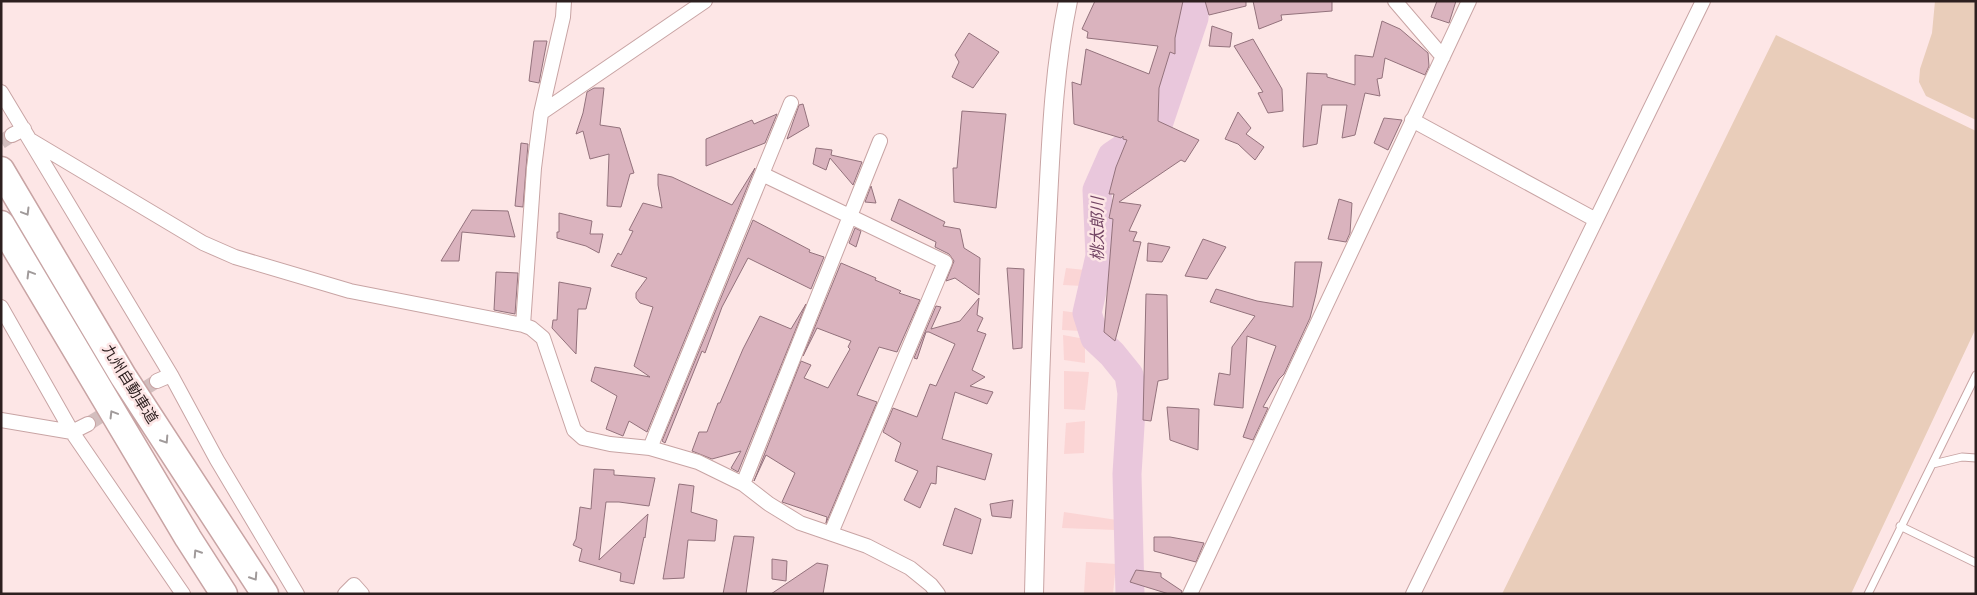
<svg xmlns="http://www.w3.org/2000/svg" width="1977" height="595" font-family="'Public Sans','Noto Sans JP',sans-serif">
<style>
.built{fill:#fbd5d5}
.green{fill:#e9cdba}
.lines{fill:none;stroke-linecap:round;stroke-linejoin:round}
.river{stroke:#e9c7dc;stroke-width:29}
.building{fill:#dab3be;stroke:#93727c}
.minor-tunnel{stroke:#d3bebe;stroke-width:14;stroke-dasharray:14 7;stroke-linecap:butt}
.service-casing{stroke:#c8a4a4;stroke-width:9}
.minor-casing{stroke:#c8a4a4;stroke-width:16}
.tertiary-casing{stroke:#c8a4a4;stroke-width:20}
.motorway-casing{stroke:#c8a4a4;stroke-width:29}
.service{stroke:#fff;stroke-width:7}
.minor{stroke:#fff;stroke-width:14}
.tertiary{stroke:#fff;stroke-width:18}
.motorway{stroke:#fff;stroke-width:26}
.oneway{stroke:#a09a9a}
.labels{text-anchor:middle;stroke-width:5;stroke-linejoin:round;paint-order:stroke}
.street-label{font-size:15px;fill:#2d1f1f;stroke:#fde6e6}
.water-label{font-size:16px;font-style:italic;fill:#734564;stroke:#fde6e6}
</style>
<rect width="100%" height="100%" fill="#fde6e6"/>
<path class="built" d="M1066,268L1085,270L1083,286L1063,285Z
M1063,311L1078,313L1080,331L1062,330Z
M1063,335L1085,339V363L1064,360Z
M1064,371L1089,372L1085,410L1064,409Z
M1085,421L1084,453L1064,454L1066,423Z
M1064,512L1117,520L1116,530L1062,528Z
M1086,562L1116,564L1113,594L1084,593Z"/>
<path class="green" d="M1935,1H1976V120L1926,96L1919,82L1920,69L1932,33Z
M1776,35L1976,131V328L1851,594H1502Z"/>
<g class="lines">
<path class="river" d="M1130,594L1127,474L1132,393L1129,375L1112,354L1095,338L1087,313L1100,256L1097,190L1112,156L1158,125L1194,18L1195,1"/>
</g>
<path class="building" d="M1095,1H1183L1175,38V54L1170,52L1159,88L1158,121L1199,140L1185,162L1181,160L1119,202L1141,205L1129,231L1137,232L1133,241L1141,242L1115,341L1104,332L1113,219L1109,218L1114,194H1109L1116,167L1127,140L1123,139V136L1121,138L1074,124L1072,82L1081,85L1086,49L1149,74L1158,46L1087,38L1088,32L1082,29Z
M1205,1H1246V6L1209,15Z
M1253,1H1332V11L1281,15L1282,20L1259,29Z
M1437,1H1456L1449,23L1431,17Z
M1382,21L1400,29L1428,53L1429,66L1425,75L1385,58L1382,78L1377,79L1380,96L1365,93L1355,135L1342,138L1347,105H1322L1317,144L1303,147L1307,73L1327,74V77L1355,85V55L1373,57Z
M1212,26L1232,33L1230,47L1209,46Z
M969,33L999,52L973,88L952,77L959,62L955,55Z
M1253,39L1282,89L1283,111L1268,113L1258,93L1263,92L1234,46Z
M534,41H547L539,83L529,81Z
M594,88H604L600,125L620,128L634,173L630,174L621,207L607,206L609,154L590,159L583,131L576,134L583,113L587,92Z
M803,104L809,126L787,139L799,105Z
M962,111L1006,114L996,208L954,202L953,168H957Z
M1238,112L1251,128L1246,134L1264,147L1255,160L1238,144L1225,139Z
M777,114L765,143L706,166V139L752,120L754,124Z
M1384,118L1402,120L1388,150L1374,143Z
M521,143L528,144L523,207L515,206Z
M816,148L832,150L831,155L862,162L853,185L830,158L826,170L813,164Z
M755,168L647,432L629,421L623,436L606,429L617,396L591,381L595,367L650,377L634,366L653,307L640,303L636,298V293L647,278L611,266L618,253L621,255L633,231L629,230L643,203L662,208L658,185V174L672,177L732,205Z
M871,186L876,203L865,202Z
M899,199L945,222L943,226L960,229L964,248L980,258L979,295L955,278L946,281L954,261L949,254L935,247L936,242L891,220Z
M1339,199L1352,203L1350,233L1346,242L1328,239Z
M472,210L508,211L515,237L462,232L459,261H441Z
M559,213L592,221L590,234H603L599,253L586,246L557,238V232H559Z
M753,220L810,250L809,252L824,257L811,289L748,258L722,307L705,353L702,351L665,443L662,441Z
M855,228L861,231L856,247L849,243Z
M1203,239L1226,247L1207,279L1185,276Z
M1148,243L1170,247L1162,262L1147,261Z
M1295,262H1322L1316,294L1310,318L1284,374L1279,379L1263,407L1268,408L1253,440L1243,437L1276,346L1247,336L1243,408L1214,405L1219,373L1230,375L1232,347L1255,316L1210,302L1216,289L1257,301L1293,307Z
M841,263L876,278L875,280L901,291L899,293L920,300L897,352L879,347L857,395L877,402L826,523L827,517L782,502L795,473L766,455L754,481L801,361L811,365L804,378L828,388L850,349L848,347L851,341L817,328L803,356Z
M1007,268L1024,269L1022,348L1013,349Z
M496,272L518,273L515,314L494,310Z
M559,282L591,288L586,309H578L576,354L552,328L553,320H557Z
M1146,294L1167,295L1168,379L1158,381L1151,421L1143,420Z
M979,298L977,315L983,318L977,331L986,334L972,370L985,377L970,386L993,392L987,404L955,392L942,439L992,454L985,480L937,466L936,484L931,483L920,508L904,500L918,471L895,461L901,443L883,432L893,408L917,417L930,384L936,386L955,344L929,332H926L917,359L914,358L936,306L941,307L931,329L960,321Z
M806,304L738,472L731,468L741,451L712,459L692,451L699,432H707L718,403H720L743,349L760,316L791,329Z
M1167,407L1199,409L1198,450L1170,440Z
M594,469L614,470V475L655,478L649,506L619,502H606L599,560L648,514L645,538L644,537L634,584L620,581L621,573L579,561L582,549L573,545L576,539L580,507L591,509Z
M679,484L694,486L691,512L717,520L715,541L688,540L684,578L663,579Z
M1013,500L1011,518L992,516L990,504Z
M955,508L981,519L972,554L943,545Z
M734,536L754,537L746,594H723Z
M1154,537H1170L1204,543L1196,562L1154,551Z
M772,559L787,561L786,581L772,579Z
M817,563L828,565L823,594H771Z
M1136,570L1161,573V577L1182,591L1181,594H1169L1130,582Z"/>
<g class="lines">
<path class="minor-tunnel" d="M1,142L12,135
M88,424L157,381"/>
<defs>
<path id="service" d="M1933,464L1962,457L1976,458
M1900,526L1976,563
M1868,594L1976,375"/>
<path id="minor" d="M1395,1L1443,57
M1,92L171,375L217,460L297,594
M541,113L705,1
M1412,120L1596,220
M12,135L24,129
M32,141L203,243L235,257L350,291L523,325L531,328L543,338L574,430L583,438L610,444L650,448L698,462L743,484L769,504L800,523L867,546L910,568L931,585L938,594
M762,174L945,262L831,533
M1,307L72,432L183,594
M523,325L534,168L541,113L563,17L564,1
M157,381L171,375
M1,420L72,432L88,424
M650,448L791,103
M743,484L880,141
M345,594L354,585L362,594
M1190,594L1469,1
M1413,594L1703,1"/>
<path id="tertiary" d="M1034,594C1037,469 1040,344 1047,219C1051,146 1053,73 1068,1"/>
<path id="motorway" d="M1,170L123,376L265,594
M1,224L188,538L224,594"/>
</defs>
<use href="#service" class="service-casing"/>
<use href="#minor" class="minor-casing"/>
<use href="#tertiary" class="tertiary-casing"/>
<use href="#motorway" class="motorway-casing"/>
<use href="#service" class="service"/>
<use href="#minor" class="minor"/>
<use href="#tertiary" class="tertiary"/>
<use href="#motorway" class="motorway"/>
</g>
<defs><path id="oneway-chevron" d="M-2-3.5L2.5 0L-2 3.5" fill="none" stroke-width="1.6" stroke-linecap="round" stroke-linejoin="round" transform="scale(1.25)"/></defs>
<g class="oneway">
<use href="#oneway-chevron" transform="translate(26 212) rotate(59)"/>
<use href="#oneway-chevron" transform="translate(30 274) rotate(-121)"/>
<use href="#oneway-chevron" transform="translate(113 414) rotate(-121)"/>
<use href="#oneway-chevron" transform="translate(165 440) rotate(57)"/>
<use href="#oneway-chevron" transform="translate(197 553) rotate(-123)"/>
<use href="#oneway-chevron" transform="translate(254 577) rotate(57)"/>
</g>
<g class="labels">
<g class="street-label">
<text transform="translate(130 384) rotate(58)" y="5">九州自動車道</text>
</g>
<g class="water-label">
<text transform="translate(1097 229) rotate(-90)" y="6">桃太郎川</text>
</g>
</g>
<rect width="1977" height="595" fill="none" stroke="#2d1f1f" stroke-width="5"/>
</svg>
